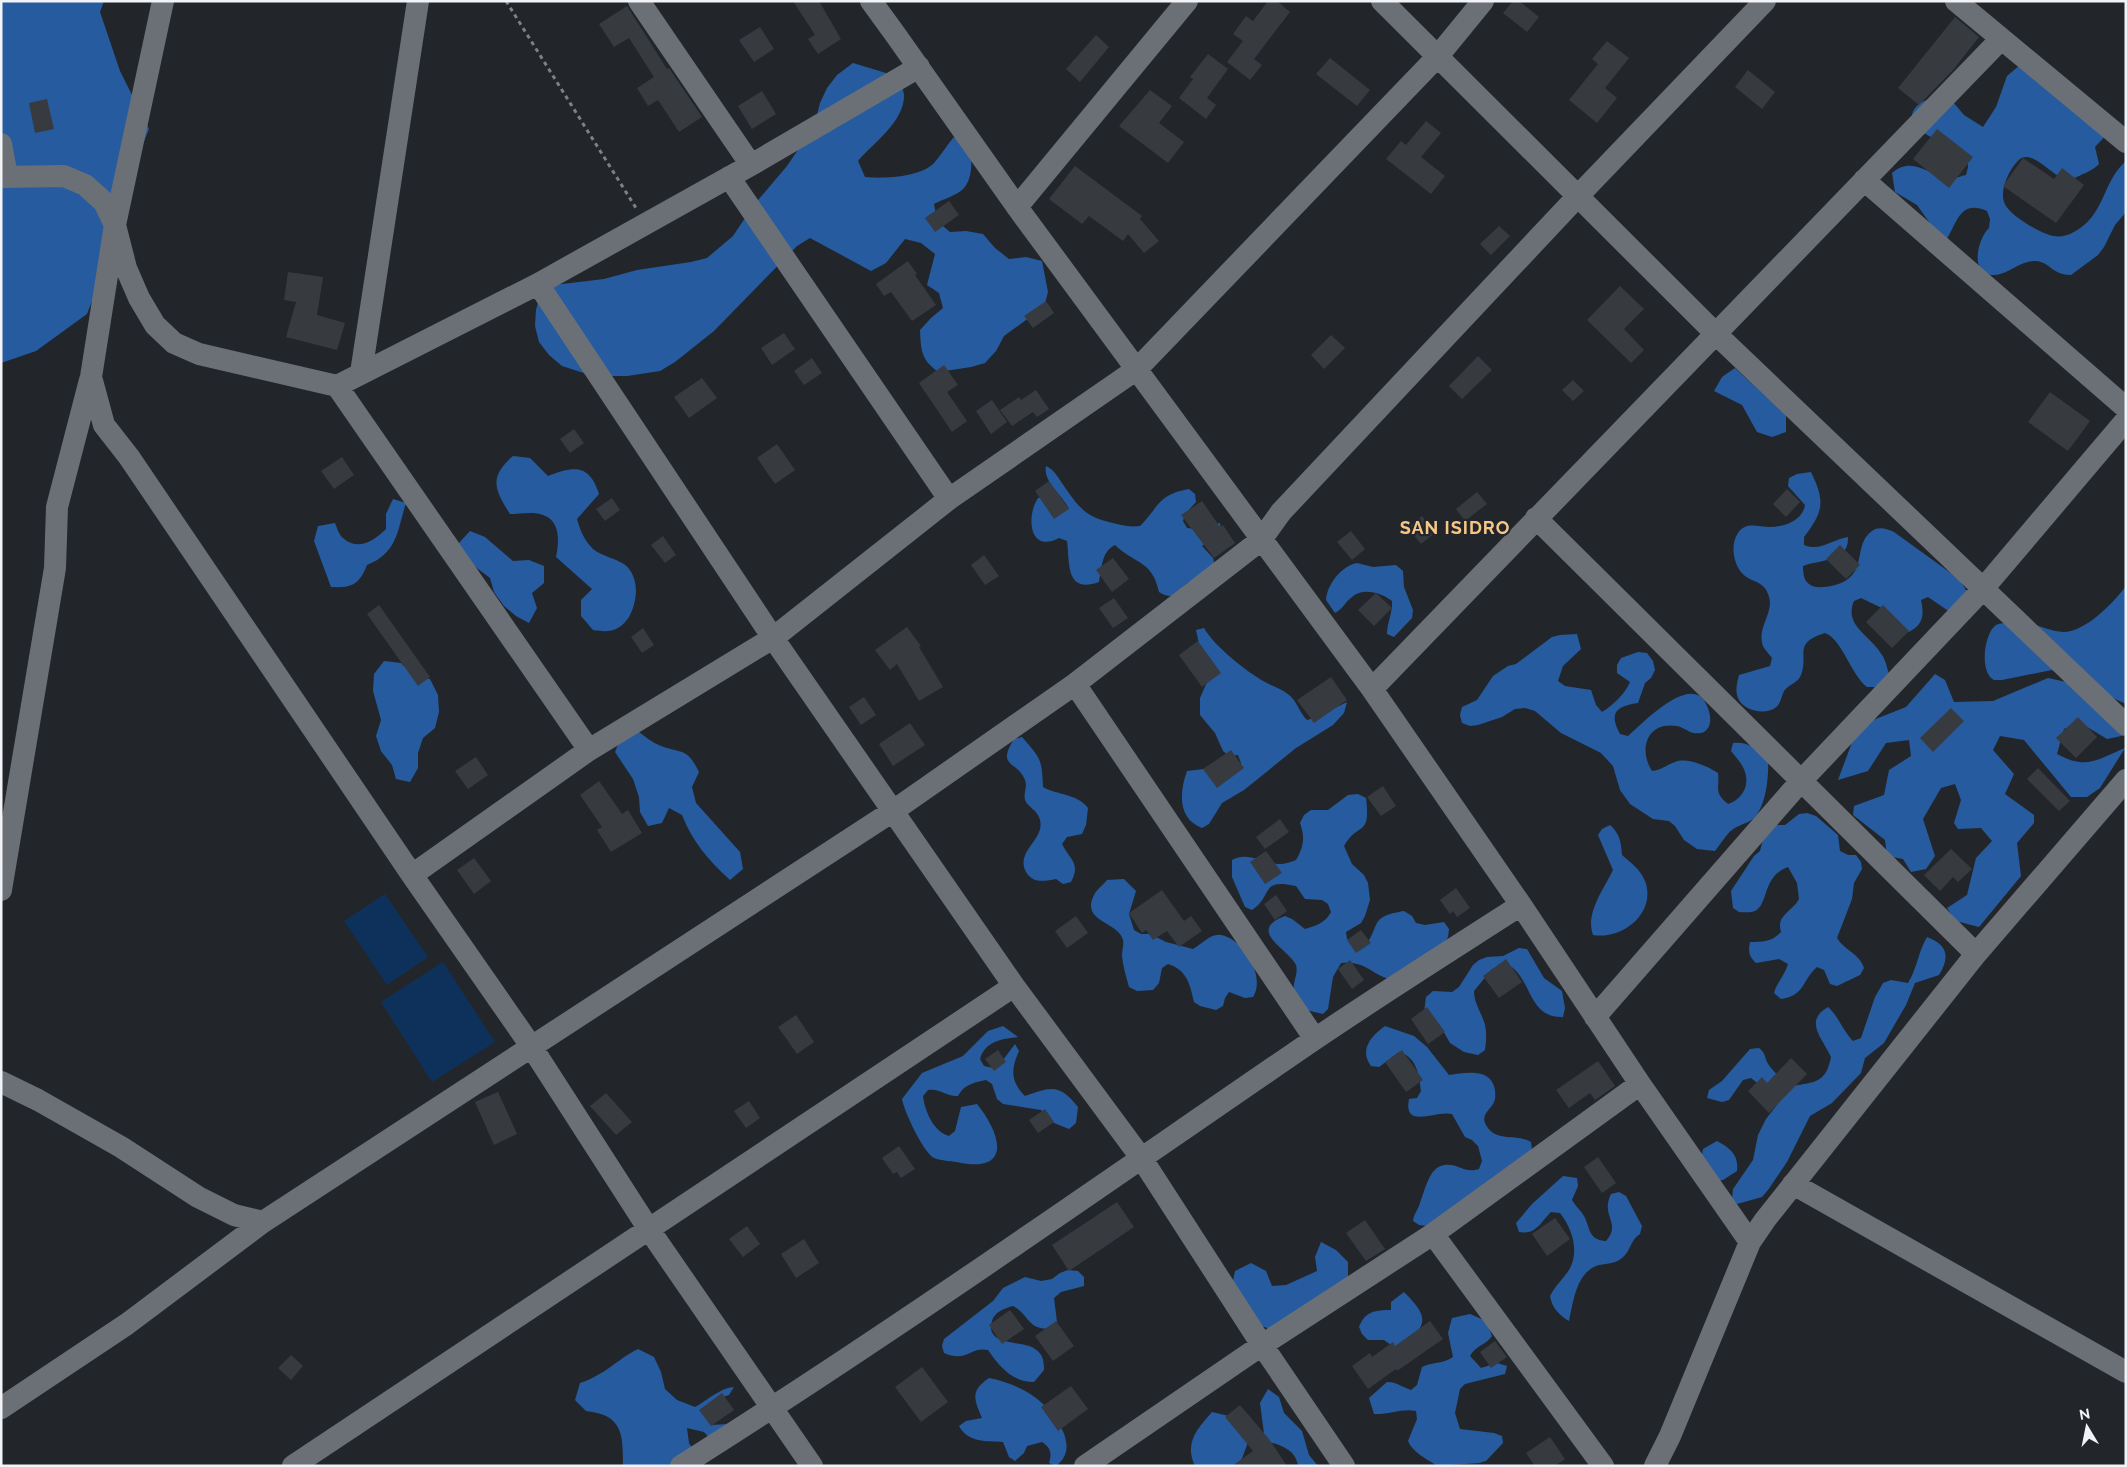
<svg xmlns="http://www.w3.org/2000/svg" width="2127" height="1467" font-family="Raleway,sans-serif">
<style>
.green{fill:#0e315c}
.forest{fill:#265c9f}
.building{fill:#373b40}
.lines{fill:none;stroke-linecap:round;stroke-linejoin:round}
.path{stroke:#7d8084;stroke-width:3;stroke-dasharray:4 4;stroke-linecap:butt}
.minor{stroke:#6b7076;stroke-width:22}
.labels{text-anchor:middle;stroke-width:4.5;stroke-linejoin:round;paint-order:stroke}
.district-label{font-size:18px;font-weight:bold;letter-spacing:1px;fill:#f6c784;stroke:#22262b}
</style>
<rect width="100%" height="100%" fill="#22262b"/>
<path class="green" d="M385,894L428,957L387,985L344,921Z
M443,962L495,1042L432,1082L381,1002Z"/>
<path class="forest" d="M1,1H104L100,12L120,71L149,129L125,187L111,253L87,314L36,351L1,363Z
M853,63L886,73L900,81C901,85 904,91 904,96C904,122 873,143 858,161L865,177C884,179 921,177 934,163C941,155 947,145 954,137L969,144C972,157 974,179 962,190C957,195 941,200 934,204L937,221L950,232L966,231L983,234L995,248L1009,259L1026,257L1042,261L1048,292L1044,307L1004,336L996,351L985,363L971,367L938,372C921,359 921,351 920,330L931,318L943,308L939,293L927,285L935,254L921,243L905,239L886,263L871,271L810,238L797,246L714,331L675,362L660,371L627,376H593L562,366L549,355L539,342L535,326L536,310L540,295L554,285L604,279L637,270L691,262L707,258L733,236L753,206L787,166L808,135L816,119L820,103L827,88L837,75Z
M2020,65L2108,133L2095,147L2099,164C2094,169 2090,171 2083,174C2079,176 2073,179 2069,179C2052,180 2031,143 2016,163C2008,172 2000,191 2004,202C2008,215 2041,234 2054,236C2060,237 2066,236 2072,233C2106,216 2101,183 2126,161V212L2115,225L2104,247L2098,255L2071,275C2052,275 2050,262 2036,261C2020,260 2007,276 1992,275C1969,274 1978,238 1989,228L1990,219L1987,211C1958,198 1957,226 1944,243L1917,205L1895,192L1892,173C1913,155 1928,176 1950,178C1955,179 1961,176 1966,175L1968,167L1967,158L1917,129C1906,116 1914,104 1929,99C1936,98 1947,101 1953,102L1964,115L1983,127L1996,107L2007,76Z
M1735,368L1786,415V432L1772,437L1757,432L1742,405L1714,391L1722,377Z
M513,456L530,458L548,476C575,466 589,464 599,494L577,519C580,530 584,540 593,549C602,556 614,558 624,564C640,576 638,601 629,617C620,631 609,633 593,630L581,616V600L592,589L556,557C559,542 561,521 543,515C534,511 519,514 510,514C494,489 489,477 513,456Z
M1046,466C1056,471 1058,478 1064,486C1081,511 1088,518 1117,524C1125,526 1132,527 1140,526C1160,506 1157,495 1189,489L1195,494L1196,502L1185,514L1183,521L1187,528L1196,529L1220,523L1221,531L1202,546L1213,558L1215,566C1209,569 1204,575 1198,578C1188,583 1184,582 1181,593C1173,597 1167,597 1159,592C1152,560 1136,565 1115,545C1101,552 1102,568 1099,582C1065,594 1070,563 1067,541L1059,538C1029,554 1026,516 1038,498L1046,497L1069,509C1062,494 1043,483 1046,466Z
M1811,472C1825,501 1824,511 1804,537V545C1820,552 1833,539 1848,537C1849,563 1821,559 1803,566C1803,575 1804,582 1812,586C1818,588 1826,587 1831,586C1871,578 1851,546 1872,531C1879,526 1887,529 1894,532L1959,579L1968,593L1971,609V618L1963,621L1928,597L1921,600C1924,615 1924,624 1909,632L1902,629L1886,610L1861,598L1854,601C1843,626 1872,636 1882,655C1886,661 1887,668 1889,674L1875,687H1867C1851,675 1842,639 1825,633C1792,643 1809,655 1801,675C1798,683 1789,684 1784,691C1781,697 1781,704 1775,708C1765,715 1743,711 1738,698C1735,691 1737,683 1739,675L1770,666L1772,658C1770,655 1765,650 1763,646C1756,627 1776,612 1768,594C1764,583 1757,583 1748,578C1734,570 1729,546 1738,533C1746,521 1758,527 1770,527C1785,527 1803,520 1805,505L1788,486L1789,478L1797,474Z
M393,499L406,503C397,532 397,553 367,565C359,585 352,588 331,587L314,541L318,526L335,523C337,528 339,535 343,538C358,552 375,540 386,529V514Z
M470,531L485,537L513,561L529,560L544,566V583L532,593L537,608L529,623L516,616L504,606L494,592L490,578L465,559L458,544Z
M1357,563L1373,567L1396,565L1403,571L1404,587L1413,610L1412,618L1394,637L1387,634C1387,623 1393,612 1392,601C1382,593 1363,587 1352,597C1345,602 1343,609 1335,613L1326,600C1327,585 1341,566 1357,563Z
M2126,586V704L2052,670L2002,680C2001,680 1995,680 1994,680C1979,673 1984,633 1996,625C2003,622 2012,623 2019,623C2036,623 2049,631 2063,632C2086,632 2114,602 2126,586Z
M1204,628C1214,646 1247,672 1265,682C1272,686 1282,689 1289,695C1297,701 1299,712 1307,720L1315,718L1347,702L1344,713L1333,725L1296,748L1244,790L1222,803L1209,824L1202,828C1178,819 1179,793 1187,771L1204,769L1237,771L1241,763L1238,755L1229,756L1223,751L1215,733L1200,715V698L1207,682L1196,630Z
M1577,634L1581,649L1563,666L1558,681L1565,686L1591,690L1596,705L1602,712C1612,706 1625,694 1630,682L1617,673V665L1621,658L1638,652L1647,653L1653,661L1655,670L1651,678L1645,683L1638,703C1617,706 1608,712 1620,734L1628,736C1642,724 1693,670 1707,706C1710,712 1712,722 1708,728C1705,733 1699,734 1694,733C1688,732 1683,727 1677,726C1647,721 1638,749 1652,771C1662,770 1666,765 1675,762C1687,757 1707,766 1718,773C1720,788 1713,792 1728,804C1741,800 1750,787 1745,772C1743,765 1736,757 1731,751L1733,743C1749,741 1757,750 1768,760C1769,776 1766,808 1753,819C1746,824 1738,825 1732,830C1727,833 1720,845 1715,851L1697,849L1684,840L1675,826L1669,821L1653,819L1630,804L1620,790L1613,766L1601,753L1561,733L1535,711L1525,708L1515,709L1502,717L1478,725L1470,726L1462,723L1460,715L1462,707L1477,700L1493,676L1508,666L1516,664L1552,637L1560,635Z
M384,661L401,663L414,677L430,679L438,695L439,712L435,728L423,738L418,753V768L410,782L396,779L392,765L381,751L376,736L381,720L373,691L374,674Z
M1935,674L1945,680L1954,702L1993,701L2048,678L2080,685L2126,735L2107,739L2079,722L2064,729L2057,754C2087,770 2096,760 2125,748L2100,788L2087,797H2071L2024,740L2000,736L1993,750L2014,774L2005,794L2034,815V823L2017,843L2021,876L1979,927L1956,921L1947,908L1967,895L1976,858L1992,841L1981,828L1958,829L1954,823L1961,800L1955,784L1941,788L1923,819L1935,856L1926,869L1911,872L1903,859L1887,856L1885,840L1853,815L1854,806L1884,795L1889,770L1911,756L1909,740L1886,743L1868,771L1838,780L1858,726L1906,707Z
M634,728C642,734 652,743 661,746C684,754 687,748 699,772L692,787L696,803L740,852L743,869L730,880C709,861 692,841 682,815L669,808L662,823L648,826L640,812L639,797L633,779L615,752L621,737Z
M1022,737C1040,758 1042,758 1043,787C1057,795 1078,794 1088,808L1086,825L1082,834L1067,837L1062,844C1070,860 1081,863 1071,882L1063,884L1056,879C1045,881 1033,884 1026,872C1015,851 1045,840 1040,820C1038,811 1031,809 1026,802C1022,794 1028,788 1025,780C1017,760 996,768 1014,739Z
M1358,794L1366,798C1371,838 1358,821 1344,846L1352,864L1364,875L1368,883L1370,900L1365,916L1361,923L1346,932L1347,939L1364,948C1382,924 1368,917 1404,911L1412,916L1416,923L1425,925L1444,922L1449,929L1448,937L1440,952L1392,980C1371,975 1368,961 1341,963L1333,977L1328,1009L1323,1014L1306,1010L1297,1004C1296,998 1293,990 1294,984C1295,977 1298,972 1296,965C1290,950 1245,931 1285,916L1292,919L1305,929C1316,926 1326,922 1331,912L1328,904L1322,900L1305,899L1296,886C1259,878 1274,895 1252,910L1245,907L1232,877V860C1249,851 1262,864 1280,864C1285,864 1291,862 1296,860C1304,846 1305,837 1300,823L1304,815L1311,810H1328L1348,795Z
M1807,813L1816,816L1838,835L1840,851L1848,855H1856L1861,862L1862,869L1854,883L1852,899L1837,938C1845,951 1859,953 1864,968L1860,975L1837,986L1830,984L1824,970L1817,967C1802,980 1805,996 1781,999L1774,993C1777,982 1785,975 1788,964L1779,959L1756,963C1749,956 1748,952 1750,942C1763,942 1772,942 1781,932C1776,915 1792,912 1799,899L1797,883L1788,867C1762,876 1769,904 1755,911C1751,913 1744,912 1739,912L1733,908L1731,891L1754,856L1760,851L1764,835L1777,825H1785L1799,814Z
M1610,825C1620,834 1621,842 1622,855C1631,863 1640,869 1645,881C1657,913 1622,940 1593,935C1585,913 1604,889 1613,870L1598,835L1602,829Z
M1124,879L1136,891L1129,914L1134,930L1141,934H1150L1166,942L1193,949C1202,944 1211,933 1221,935C1244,939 1266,977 1253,997L1245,998L1229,992L1225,998L1223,1006L1216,1010L1200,1006L1194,1002C1190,984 1187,970 1168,964L1162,968L1159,983L1153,990L1137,991L1129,987C1126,977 1123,966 1122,956C1122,951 1124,945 1123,940C1119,922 1080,922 1094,895C1096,890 1103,885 1107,880Z
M1927,937C1948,945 1950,957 1939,975L1915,983L1906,1005L1884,1043L1865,1058L1861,1073L1832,1103L1810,1116L1787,1162L1768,1190L1762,1197L1737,1204L1732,1199L1733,1189L1753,1160L1758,1135L1766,1119L1780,1101L1751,1078L1743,1080L1729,1100L1722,1102L1707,1098L1709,1090L1722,1081L1750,1049L1759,1048C1766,1054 1764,1055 1767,1062C1772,1072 1784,1080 1793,1086C1815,1082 1826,1083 1831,1057C1823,1039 1803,1021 1828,1007C1839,1017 1843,1031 1853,1041L1861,1038L1875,997L1883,983L1891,980L1908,983C1917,969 1918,952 1927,937Z
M1519,948L1527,949L1544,978L1562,991L1565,1008L1563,1017C1527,1018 1533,978 1507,964L1492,969L1474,991C1474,1004 1482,1013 1485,1025C1487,1034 1486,1042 1485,1050L1478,1055L1464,1052L1450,1043L1442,1029L1424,1013L1426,997L1433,991L1452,992L1459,987L1473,965L1479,960L1487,957L1503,956Z
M1003,1026L1018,1037C1002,1039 985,1041 980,1059L984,1066L993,1068L1000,1064L1015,1044L1019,1051C1011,1069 1010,1081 1025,1096C1051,1087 1059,1083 1078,1107L1076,1123L1069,1129L1054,1123L1041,1110L1003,1104L997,1099L992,1084L986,1080C973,1083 965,1084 958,1096C947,1097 940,1088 928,1090L923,1096C925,1112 934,1132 949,1136L955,1131L961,1107L977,1104C999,1131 1014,1172 961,1163C953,1161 941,1161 934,1158C923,1152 904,1111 902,1099L922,1073L963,1056L988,1031Z
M1385,1026L1414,1036L1427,1047L1449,1075C1466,1073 1491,1067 1495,1090C1495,1093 1496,1098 1494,1102C1491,1110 1480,1114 1486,1125C1496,1143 1516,1133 1531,1142L1532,1150L1436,1227L1419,1225L1413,1221C1414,1213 1418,1210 1420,1203C1425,1191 1429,1166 1445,1165C1458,1163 1464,1174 1479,1169L1482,1161L1478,1146L1472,1140L1465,1137L1452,1114C1435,1110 1403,1130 1409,1099L1417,1098L1421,1091C1419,1075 1417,1057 1399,1052L1379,1067L1371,1066C1359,1050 1371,1036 1385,1026Z
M1717,1141C1730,1148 1739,1155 1737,1171L1723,1180L1716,1181L1700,1165L1703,1149Z
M1563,1176L1577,1178L1578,1186L1572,1200C1575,1205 1578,1208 1582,1213C1591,1225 1586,1240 1606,1241C1622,1223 1600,1216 1611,1194L1619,1192L1626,1196L1642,1226L1640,1234C1630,1240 1631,1251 1622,1258C1614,1265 1604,1263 1596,1266C1576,1274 1573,1303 1569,1321C1559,1315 1552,1308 1550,1296C1555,1286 1563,1279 1569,1270C1580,1252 1572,1228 1560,1213L1551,1212C1540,1223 1536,1235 1519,1232L1516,1223L1532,1204Z
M1321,1242L1336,1250L1348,1262V1277L1272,1330L1257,1324L1232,1286L1235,1271L1251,1263L1266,1271L1272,1286L1286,1285L1317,1271L1315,1257Z
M1068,1270L1078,1271L1084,1277V1286L1061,1292L1054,1298L1057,1322L1053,1328C1028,1332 1030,1315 1013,1306C1005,1308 994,1312 992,1321C984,1347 1024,1340 1035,1349C1043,1354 1044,1361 1044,1370L1034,1382C1012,1382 999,1366 988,1350C970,1346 967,1363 944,1353L942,1346L944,1339L993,1301L1003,1288L1025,1277L1041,1281L1052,1279L1060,1273Z
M1404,1292C1433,1321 1425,1326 1398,1350L1384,1340H1368L1362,1334L1359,1327C1365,1311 1376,1310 1391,1310V1302Z
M1470,1314L1486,1321L1492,1336C1486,1345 1476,1345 1470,1356L1481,1368L1497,1363L1507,1366L1505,1374L1465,1384L1460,1389L1455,1413L1460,1429L1494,1433L1502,1436L1503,1443L1486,1461L1479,1463L1437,1466C1426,1458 1413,1453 1408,1441L1417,1419L1416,1411C1402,1408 1388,1415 1374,1414L1369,1398L1387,1382C1397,1382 1402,1387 1411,1390L1417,1385L1422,1367C1432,1362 1443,1364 1453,1357L1448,1333L1452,1318Z
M638,1349L654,1357L661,1372L665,1389L677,1400L695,1407C708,1400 720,1388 734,1387L729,1395L714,1400L711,1425L728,1424L714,1443L704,1432L687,1428L689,1443L698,1458L697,1466H623C623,1434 623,1415 586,1411L575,1400L580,1383C605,1375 616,1360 638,1349Z
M989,1378C1005,1381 1023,1388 1036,1398C1054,1412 1082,1447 1056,1466L1049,1463C1052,1453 1051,1448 1042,1442L1027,1446L1024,1453L1015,1461L1009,1457L1003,1442C987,1441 968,1443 959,1426L966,1421L982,1418C974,1399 970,1391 989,1378Z
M1268,1389L1279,1397L1284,1413L1302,1431L1309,1455L1318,1466H1298C1296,1449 1279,1444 1265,1441L1260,1403Z
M1212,1412L1233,1417L1247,1436V1445L1241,1461L1245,1466H1195C1184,1443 1197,1429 1212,1412Z"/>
<path class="building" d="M793,1H819L841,39L818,54L808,39L815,35Z
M1268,1H1277L1290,12L1254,59L1262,65L1250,80L1227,62L1243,41L1233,34L1246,16L1253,21Z
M1513,1H1519L1539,17L1527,32L1503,13Z
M627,6L667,69L669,68L702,117L679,132L658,100L648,106L637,88L654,77L629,38L614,47L599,24Z
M1955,17L1979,37L1953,70L1919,105L1898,88Z
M760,27L774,49L754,62L739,40Z
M1096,35L1109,47L1080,82L1066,69Z
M1607,41L1629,58L1605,88L1617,98L1597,123L1569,100L1598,64L1592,59Z
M1208,54L1228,69L1207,98L1216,105L1206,119L1179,98L1193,79L1190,77Z
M1330,58L1370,90L1357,106L1316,74Z
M1748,70L1775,92L1762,109L1735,87Z
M1150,90L1172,106L1159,123L1184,142L1168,163L1119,126Z
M762,91L776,114L752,129L738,106Z
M47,99L54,129L35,133L29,103Z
M1426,121L1441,133L1421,157L1445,176L1431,194L1386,159L1401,141L1406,145Z
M1937,129L1973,157L1949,188L1913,159Z
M2023,158L2054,179L2062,168L2084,185L2056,223L2003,186Z
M1075,166L1142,216L1140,219L1159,241L1144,253L1128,234L1123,241L1089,216L1082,224L1049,199Z
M949,201L959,215L935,232L925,218Z
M1499,226L1510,236L1491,255L1480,244Z
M908,261L917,274L915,275L936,305L912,321L891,292L884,296L876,284Z
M288,272L323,277L317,315L345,323L337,350L286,337L296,302L284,300Z
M1620,286L1644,309L1624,329L1644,350L1631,363L1587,320Z
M1046,301L1054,313L1033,328L1024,316Z
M784,333L795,349L772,365L761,348Z
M1331,335L1345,348L1324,369L1311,355Z
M1478,356L1492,370L1462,399L1449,386Z
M812,358L822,373L804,385L794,371Z
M944,365L958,385L947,392L967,421L952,432L919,383Z
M702,378L717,398L689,418L674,397Z
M1573,380L1584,391L1573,401L1562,390Z
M1036,390L1049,409L1037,417L1033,412L1012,426L1000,410L1019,397L1021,400Z
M2050,392L2090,421L2068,451L2028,422Z
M992,400L1007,422L991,434L976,411Z
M574,429L584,443L570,453L560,439Z
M777,444L795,470L775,484L757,458Z
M342,457L354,475L334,489L321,471Z
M1049,481L1069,509L1054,519L1035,491Z
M1787,489L1800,502L1786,517L1773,504Z
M1477,492L1487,504L1465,521L1456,509Z
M612,498L620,510L605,521L596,509Z
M1202,501L1220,527L1223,525L1235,543L1214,558L1181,515Z
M1422,516L1436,532L1421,544L1408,528Z
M1351,531L1365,549L1352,560L1337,542Z
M663,536L676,555L665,563L651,545Z
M1840,545L1860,565L1846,579L1826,559Z
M984,555L999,576L985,585L971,565Z
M1113,558L1129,579L1112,592L1096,570Z
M1376,593L1392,608L1374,626L1358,610Z
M1114,598L1128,618L1113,628L1099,608Z
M379,605L430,677L418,686L367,614Z
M1883,605L1909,631L1892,648L1866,622Z
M907,627L921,646L919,647L943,687L919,701L897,664L890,670L875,650Z
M643,628L654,645L642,653L631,637Z
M1198,641L1221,673L1202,687L1179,655Z
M1331,677L1347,700L1314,723L1297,700Z
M864,697L876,715L861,725L849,707Z
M1951,708L1964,721L1933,752L1920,738Z
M2078,717L2097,737L2076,758L2056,738Z
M910,723L925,745L893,766L879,744Z
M1231,750L1244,768L1217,788L1203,769Z
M476,757L488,775L468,789L455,771Z
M2038,768L2070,801L2059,811L2027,779Z
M599,781L622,814L628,810L642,833L611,852L597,830L602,827L580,795Z
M1383,786L1396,806L1381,816L1367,797Z
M1280,819L1289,832L1265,849L1256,837Z
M1951,849L1972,869L1958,882L1953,877L1940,891L1924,875Z
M1266,851L1282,873L1265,884L1250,862Z
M474,858L491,881L474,894L457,870Z
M1456,888L1470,908L1457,917L1453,911L1450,914L1440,900Z
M1162,890L1184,921L1191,916L1202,931L1179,947L1167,931L1153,940L1146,930L1142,933L1129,913Z
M1276,895L1287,911L1275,920L1264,904Z
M1076,916L1088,933L1067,948L1055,931Z
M1361,930L1371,943L1356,953L1347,940Z
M1506,959L1522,982L1499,998L1483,976Z
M1350,960L1364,980L1352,989L1338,969Z
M1427,1007L1445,1032L1428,1044L1411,1019Z
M796,1015L814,1042L797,1054L778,1027Z
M998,1050L1006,1062L994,1071L985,1059Z
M1402,1050L1423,1080L1406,1092L1385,1062Z
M1791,1058L1807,1074L1769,1113L1748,1091L1762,1077L1767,1083Z
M1598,1061L1615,1086L1595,1100L1590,1093L1569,1108L1556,1090Z
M498,1092L517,1134L494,1145L475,1102Z
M606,1093L632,1122L616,1135L590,1106Z
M749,1101L760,1118L746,1128L734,1111Z
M1045,1109L1054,1122L1038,1133L1029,1120Z
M899,1146L915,1169L901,1178L897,1172L893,1174L882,1158Z
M1598,1157L1616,1183L1602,1193L1584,1167Z
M1117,1202L1134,1227L1069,1271L1052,1245Z
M1555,1218L1570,1239L1547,1256L1532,1234Z
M1365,1220L1385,1249L1366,1261L1346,1233Z
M747,1226L760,1244L743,1257L729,1239Z
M804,1239L819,1263L796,1278L781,1254Z
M1010,1310L1024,1329L1002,1344L989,1325Z
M1056,1321L1074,1346L1053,1361L1035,1336Z
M1430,1321L1443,1339L1397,1371L1396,1369L1368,1389L1352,1366L1370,1353L1372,1357L1393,1342L1395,1346Z
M1495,1341L1507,1357L1491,1368L1480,1352Z
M291,1355L303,1366L291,1380L278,1368Z
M922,1367L948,1402L921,1422L895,1387Z
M1071,1386L1088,1409L1058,1431L1041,1407Z
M722,1393L734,1410L711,1426L699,1410Z
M1240,1405L1269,1439L1287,1466H1232L1253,1451L1225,1417Z
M1550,1437L1565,1459L1555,1466H1535L1526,1453Z"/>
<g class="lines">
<path class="path" d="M506,1L636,208"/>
<path class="minor" d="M163,1L115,225L91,377L104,425L129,457L412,875L531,1046L648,1228L812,1466
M639,1L751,165
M871,1L895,34L1017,207L1372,689L1521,905L1640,1084L1750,1242
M1382,1L1716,334L2126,725
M1956,1L2126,142
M1,144L7,176
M1,177L64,176L85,185L104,202L115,225L126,268L139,298L155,325L174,343L199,354L337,386L538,284L751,165L919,67
M729,177L949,499
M1864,180L2126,408
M1017,207L1187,1
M538,284L773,638L1014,986L1142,1159L1262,1345L1344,1466
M361,373L418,1
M337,386L589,750
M1536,518L1976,954
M1075,684L1315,1039
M1372,689L2001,39
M412,875L589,750L773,638L949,499L1137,369L1438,56L1483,1
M1,890L55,568L57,507L90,380
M1595,1017L1801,781L1982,590L2126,420
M1,1082L38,1100L121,1147L198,1197L234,1215L263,1222
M1793,1184L2126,1372
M1433,1234L1603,1466
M1,1408L127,1324L263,1222L893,811L1075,684L1261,540L1281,512L1577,197L1765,1
M293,1466L1014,986
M681,1466C895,1331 1103,1184 1312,1041C1381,994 1451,950 1521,905
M1085,1466L1262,1345L1433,1234L1640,1084
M1655,1466L1670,1436L1750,1242L1765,1220L1976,954L2126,780"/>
</g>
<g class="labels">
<g class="district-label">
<text x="1455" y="534">SAN ISIDRO</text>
</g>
</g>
<rect width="2127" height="1467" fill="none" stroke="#f1f3f7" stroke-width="5"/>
<g transform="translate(2087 1427) rotate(350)" stroke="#22262b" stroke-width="4" paint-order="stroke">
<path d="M0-4L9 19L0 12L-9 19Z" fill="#f1f3f7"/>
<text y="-8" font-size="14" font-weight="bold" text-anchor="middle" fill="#f1f3f7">N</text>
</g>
</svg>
